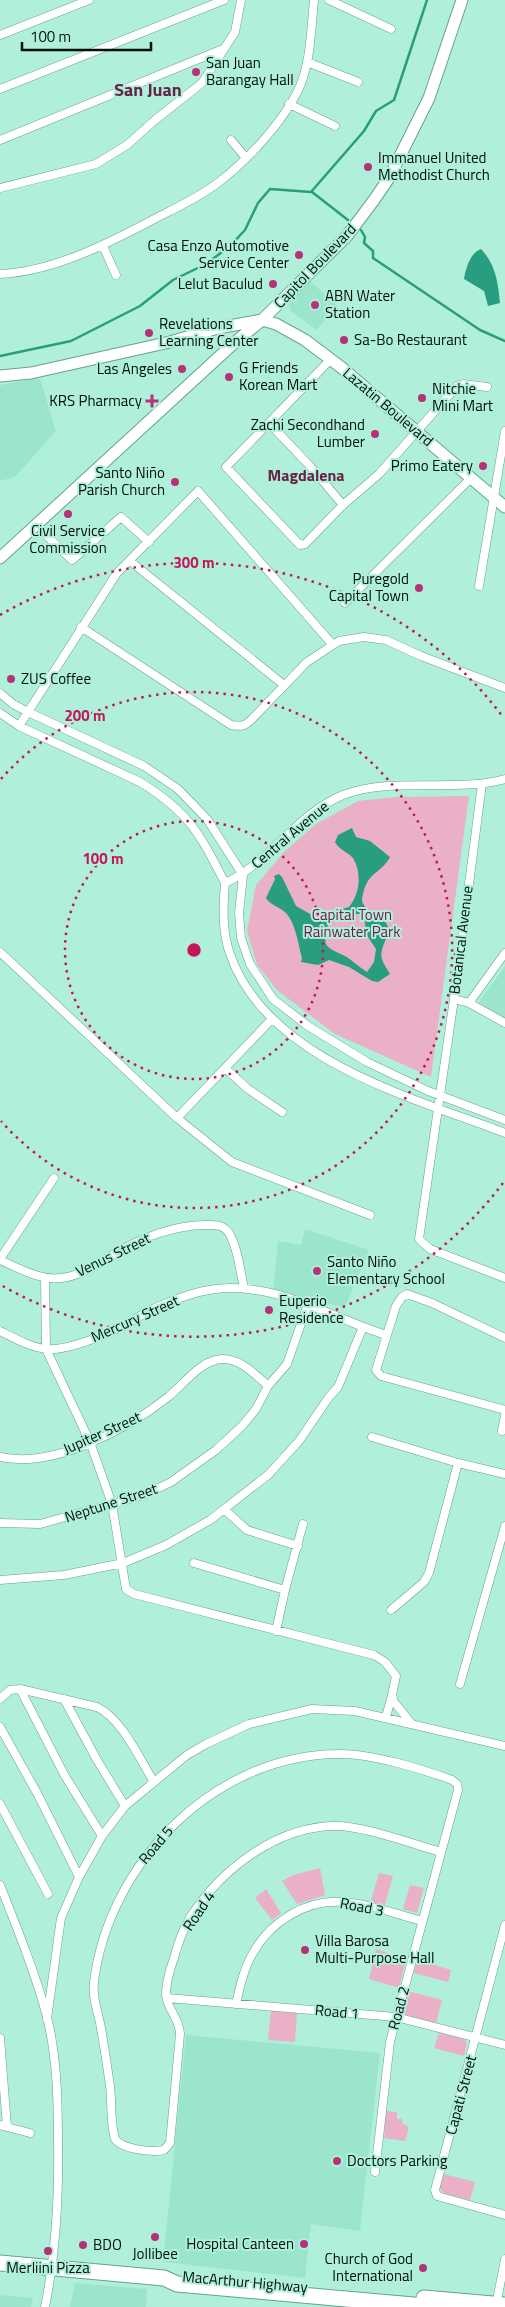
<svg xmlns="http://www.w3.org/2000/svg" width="505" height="2307" font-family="'Titillium Web',sans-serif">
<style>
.built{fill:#9ce5cd}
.green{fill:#e9b0c8}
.water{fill:#289d80;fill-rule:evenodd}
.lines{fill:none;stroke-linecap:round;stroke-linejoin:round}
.stream{stroke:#289d80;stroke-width:2.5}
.street-casing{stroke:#65a28f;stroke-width:9}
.secondary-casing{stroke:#65a28f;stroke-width:13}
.highway-casing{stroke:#65a28f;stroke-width:17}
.street{stroke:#fff;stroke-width:8}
.secondary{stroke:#fff;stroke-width:11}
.highway{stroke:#fff;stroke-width:15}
.ring{fill:none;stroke:#c2185b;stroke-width:2.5;stroke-dasharray:2.5 5}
.poi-dot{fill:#b53178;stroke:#b0f0da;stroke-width:2}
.labels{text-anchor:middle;stroke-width:4;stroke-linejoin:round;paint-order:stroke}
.poi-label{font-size:15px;fill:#00100a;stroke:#b0f0da;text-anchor:start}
.street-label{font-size:15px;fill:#00100a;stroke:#b0f0da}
.park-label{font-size:15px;fill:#77154c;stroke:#b0f0da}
.neighbourhood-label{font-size:16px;font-weight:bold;fill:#652545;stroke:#b0f0da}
.quarter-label{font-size:18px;font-weight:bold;fill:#652545;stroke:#b0f0da}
.centre{fill:#c2185b;stroke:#b0f0da;stroke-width:2.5}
.ring-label{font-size:15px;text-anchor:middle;font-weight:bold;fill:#c2185b;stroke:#b0f0da;stroke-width:4;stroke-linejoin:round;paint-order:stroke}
</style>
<rect width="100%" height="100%" fill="#b0f0da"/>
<path class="built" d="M310,281L338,306L316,330L290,310L288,303Z
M40,378L56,431L15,477L0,481V385Z
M505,966V1021L479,1002Z
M305,1229L369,1250L345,1307L273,1293L278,1241L301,1245Z
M186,2035L380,2053L360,2231L311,2224L305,2278L163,2262Z
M75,2283L147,2289L146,2307H70Z
M0,2295L33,2298L31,2307H0Z"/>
<path class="green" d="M469,796L431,1077L335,1034L278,991L257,965L247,931L256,885L284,852L316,824L358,801L396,797Z
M320,1868L325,1895L297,1904L282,1881L293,1875Z
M379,1873L393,1876L384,1908L370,1904Z
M410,1885L424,1888L417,1913L403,1909Z
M266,1889L281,1913L272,1920L255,1898Z
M376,1949L406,1959L399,1988L369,1979Z
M417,1960L451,1970L448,1982L414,1973Z
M407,1991L442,2000L436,2023L401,2014Z
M271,2010L297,2013L295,2042L268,2040Z
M439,2033L464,2039L467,2043L464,2056L434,2048Z
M386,2111L397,2112V2119H402V2123L409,2127L405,2141L384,2138Z
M444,2174L475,2182L470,2200L443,2193L440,2188Z"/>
<path class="water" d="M481,249C496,265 498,283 500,303L488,306L484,291L464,279C466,268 470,253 481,249Z
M352,828L356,837L370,841L390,857C381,874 368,871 363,894C362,899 361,901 364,905C369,916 386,915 388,928C389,932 387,935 386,939C378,957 381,959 390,974L378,982L372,981L349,967L329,960L318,965L301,962L302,958C298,944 296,923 285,912C279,907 269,904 266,898L275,879L274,876L279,874L282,877L296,906L319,919L325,914L349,907C360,894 362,873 353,858C348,852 339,850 335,842L338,835ZM348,914H360L365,922L366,934L376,949L374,962L367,972C359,967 352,960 345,956C325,946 322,948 328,924Z"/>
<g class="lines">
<path class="stream" d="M312,192L348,220
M361,230L365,237L364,243L373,251V258L480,330L505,341
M0,356L71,341L140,306L173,280L206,264L230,246L245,230L258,203L270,189L311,192L364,131L376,111L394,100L427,0"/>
<defs>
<path id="street" d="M329,0L391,29
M0,35L89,0
M307,62L358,82
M0,89L224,0
M289,104L335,126
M0,140L223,49
M231,140L246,158
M0,188L96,164L127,145L155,120L202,83L235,32L241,0
M103,246L116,275
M0,274C54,272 113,241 160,216C180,206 201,196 219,182C248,160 285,120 300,86C311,60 311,28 314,0
M331,359L226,467L300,545L305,544L343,505L379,474L457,386L463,384L487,387
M269,423L310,466L343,505
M48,537L72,560L121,517L149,542
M130,561L284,685
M479,586L505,431
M345,603L471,478
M81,627L231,725C241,727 245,726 252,719L307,662L339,641L364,637L386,640L421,656L505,688
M0,693L13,704L28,712L144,766L178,789L207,819L243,875L239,913L241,938L250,964L273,999L308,1026L367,1062L428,1091L505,1120
M0,713L19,726L140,782C189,812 200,834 225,883
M19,726L117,573L198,491L333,645
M482,784L454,999L419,1239L430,1249L505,1278
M225,883C223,907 222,932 230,954C267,1060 411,1097 505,1133
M225,883C270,863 296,814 343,795C393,776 452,793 505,779
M0,952L177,1118L232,1162L370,1215
M454,999L469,1003L505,1023
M469,1003L505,953
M225,1068L248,1089L282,1112
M177,1118L272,1019
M0,1259L54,1178
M0,1260C19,1268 40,1281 61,1278C82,1276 101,1262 119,1251C144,1237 176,1225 205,1225C214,1225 223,1224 229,1233C238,1248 240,1271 244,1288
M45,1279L46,1349L90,1442L112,1504L126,1589L134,1594L374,1655L385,1662L396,1676L392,1695L394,1702L411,1723
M0,1331C14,1338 30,1347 46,1349C68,1351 105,1335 125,1325C135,1320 144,1312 155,1308C171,1301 191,1293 209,1290C271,1279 329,1317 386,1335
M505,1338L432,1303L407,1294L402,1297L396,1306L376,1370L381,1376L505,1410
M502,1431L505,1415
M372,1437L458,1463L505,1474
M0,1457C53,1469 128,1429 168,1397C182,1386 198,1364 216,1360C236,1354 255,1374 268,1386
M225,1510L247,1530L298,1546
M0,1523L40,1524L144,1495L171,1482L216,1450L242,1426L256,1409L268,1386L287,1364L308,1304
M194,1563L285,1590
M0,1580L64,1575L123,1563L166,1545L210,1520L268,1475L299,1441L329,1397L338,1387L363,1327
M391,1610L424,1582L429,1573L458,1463
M276,1631L285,1590L303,1524
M460,1684L505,1526
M20,1689L65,1776L102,1836
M0,1699L10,1690L20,1689L97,1707C122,1719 139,1758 154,1782
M64,1699L97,1760L125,1806
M386,1717L392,1695
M0,1727L37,1793L79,1877
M0,1804L48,1894
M0,1885C17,1928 35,1972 47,2017C57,2057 58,2100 58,2141C59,2197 56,2252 45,2307
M505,1925L435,2190L437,2196L505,2215
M167,1998L396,2017L505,2045
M236,2004C240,1986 244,1968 253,1953C270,1922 305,1900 341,1902C367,1903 396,1914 422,1921
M47,2019L61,1918L79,1877L102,1836L125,1806L187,1755L206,1744L249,1724L312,1709L355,1711L505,1746
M0,2038L7,2127L0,2125
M7,2127L30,2133
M375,2172L390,2042L458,1790L457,1784L452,1780C422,1769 370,1753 338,1754C215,1755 109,1862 94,1982C92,1996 97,2009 100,2023C104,2044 107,2065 110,2086C112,2103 110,2122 115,2139C122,2149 152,2153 164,2150L170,2143L180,2034C180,2019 167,2009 166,1995C166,1983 170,1969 174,1958C178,1944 183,1928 191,1916C222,1869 276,1827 334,1826C362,1825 412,1844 441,1852
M496,2306L505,2259"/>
<path id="secondary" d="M0,376L31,373L170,342L218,328L262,320L276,324L305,340L342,368L505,507
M0,558L233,344L262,320L347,236L374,200L389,178L429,98L462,0"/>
<path id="highway" d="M0,2263L164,2278L177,2284L436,2307
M424,2298L505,2305"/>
</defs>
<use href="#street" class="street-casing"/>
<use href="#secondary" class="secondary-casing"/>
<use href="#highway" class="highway-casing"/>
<use href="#street" class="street"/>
<use href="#secondary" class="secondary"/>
<use href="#highway" class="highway"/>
</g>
<g class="ring">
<circle cx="194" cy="950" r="129"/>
<path d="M1 779A258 258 0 1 1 1 1121"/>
<path d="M503 1183A387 387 0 0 1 1 1285M0 615A387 387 0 0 1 503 717"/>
</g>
<g class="poi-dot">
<circle cx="196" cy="72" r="5"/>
<circle cx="368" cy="167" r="5"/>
<circle cx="299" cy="255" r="5"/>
<circle cx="273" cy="284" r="5"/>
<circle cx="315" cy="305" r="5"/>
<circle cx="149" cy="333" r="5"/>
<circle cx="344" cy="340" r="5"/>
<circle cx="182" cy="369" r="5"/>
<circle cx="229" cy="377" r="5"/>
<circle cx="422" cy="398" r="5"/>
<path d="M149.5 393.5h5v5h5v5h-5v5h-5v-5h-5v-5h5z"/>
<circle cx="375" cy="434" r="5"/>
<circle cx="483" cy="466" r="5"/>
<circle cx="175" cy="482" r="5"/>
<circle cx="68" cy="514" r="5"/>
<circle cx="419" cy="588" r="5"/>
<circle cx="11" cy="679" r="5"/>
<circle cx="317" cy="1271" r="5"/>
<circle cx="269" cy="1310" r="5"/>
<circle cx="305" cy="1950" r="5"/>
<circle cx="337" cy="2161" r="5"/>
<circle cx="155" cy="2237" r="5"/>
<circle cx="304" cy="2244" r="5"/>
<circle cx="83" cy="2245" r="5"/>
<circle cx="48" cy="2251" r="5"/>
<circle cx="423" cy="2268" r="5"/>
</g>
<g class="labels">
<g class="poi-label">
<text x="206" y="68">San Juan<tspan x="206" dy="17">Barangay Hall</tspan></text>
<text x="378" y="163">Immanuel United<tspan x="378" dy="17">Methodist Church</tspan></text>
<text x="289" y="251" text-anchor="end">Casa Enzo Automotive<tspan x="289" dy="17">Service Center</tspan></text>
<text x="263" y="289" text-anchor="end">Lelut Baculud</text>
<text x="325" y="301">ABN Water<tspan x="325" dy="17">Station</tspan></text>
<text x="159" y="329">Revelations<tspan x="159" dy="17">Learning Center</tspan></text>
<text x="354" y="345">Sa-Bo Restaurant</text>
<text x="239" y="373">G Friends<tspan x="239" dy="17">Korean Mart</tspan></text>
<text x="172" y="374" text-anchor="end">Las Angeles</text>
<text x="432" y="394">Nitchie<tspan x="432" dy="17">Mini Mart</tspan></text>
<text x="142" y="406" text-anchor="end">KRS Pharmacy</text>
<text x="365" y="430" text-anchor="end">Zachi Secondhand<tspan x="365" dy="17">Lumber</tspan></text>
<text x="473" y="471" text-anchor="end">Primo Eatery</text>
<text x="165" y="478" text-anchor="end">Santo Niño<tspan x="165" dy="17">Parish Church</tspan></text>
<text x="68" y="536" text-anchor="middle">Civil Service<tspan x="68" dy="17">Commission</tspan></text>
<text x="409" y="584" text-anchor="end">Puregold<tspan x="409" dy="17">Capital Town</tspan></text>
<text x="21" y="684">ZUS Coffee</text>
<text x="327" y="1267">Santo Niño<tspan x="327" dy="17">Elementary School</tspan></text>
<text x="279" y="1306">Euperio<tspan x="279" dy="17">Residence</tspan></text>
<text x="315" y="1946">Villa Barosa<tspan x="315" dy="17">Multi-Purpose Hall</tspan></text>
<text x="347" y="2166">Doctors Parking</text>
<text x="294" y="2249" text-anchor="end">Hospital Canteen</text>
<text x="93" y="2250">BDO</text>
<text x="155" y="2259" text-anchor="middle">Jollibee</text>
<text x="413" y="2264" text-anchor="end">Church of God<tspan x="413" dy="17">International</tspan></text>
<text x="48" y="2273" text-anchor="middle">Merliini Pizza</text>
</g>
<g class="street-label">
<text transform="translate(315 266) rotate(-46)" y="5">Capitol Boulevard</text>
<text transform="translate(388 407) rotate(40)" y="5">Lazatin Boulevard</text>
<text transform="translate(290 835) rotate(-40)" y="5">Central Avenue</text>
<text transform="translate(461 940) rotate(-83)" y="5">Botanical Avenue</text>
<text transform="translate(113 1255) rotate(-26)" y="5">Venus Street</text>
<text transform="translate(135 1319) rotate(-24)" y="5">Mercury Street</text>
<text transform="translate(102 1433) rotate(-24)" y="5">Jupiter Street</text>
<text transform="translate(111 1503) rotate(-18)" y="5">Neptune Street</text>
<text transform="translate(156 1845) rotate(-50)" y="5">Road 5</text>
<text transform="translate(362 1907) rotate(11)" y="5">Road 3</text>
<text transform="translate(199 1911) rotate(-56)" y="5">Road 4</text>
<text transform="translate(399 2008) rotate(-75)" y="5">Road 2</text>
<text transform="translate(337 2012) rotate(5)" y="5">Road 1</text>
<text transform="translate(461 2095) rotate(-75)" y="5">Capati Street</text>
<text transform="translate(245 2282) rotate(5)" y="5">MacArthur Highway</text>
</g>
<g class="park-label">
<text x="352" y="920">Capital Town<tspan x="352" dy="17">Rainwater Park</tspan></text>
</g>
<g class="neighbourhood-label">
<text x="306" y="481">Magdalena</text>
</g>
<g class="quarter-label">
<text x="148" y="96">San Juan</text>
</g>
</g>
<circle cx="194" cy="950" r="8" class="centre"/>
<g class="ring-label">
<text x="194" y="568">300 m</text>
<text x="85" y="721">200 m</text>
<text x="103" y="864">100 m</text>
</g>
<path d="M22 42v8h129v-8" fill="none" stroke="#00100a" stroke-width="2.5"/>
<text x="30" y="42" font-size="15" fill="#00100a" stroke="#b0f0da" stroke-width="4" paint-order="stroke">100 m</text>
</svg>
